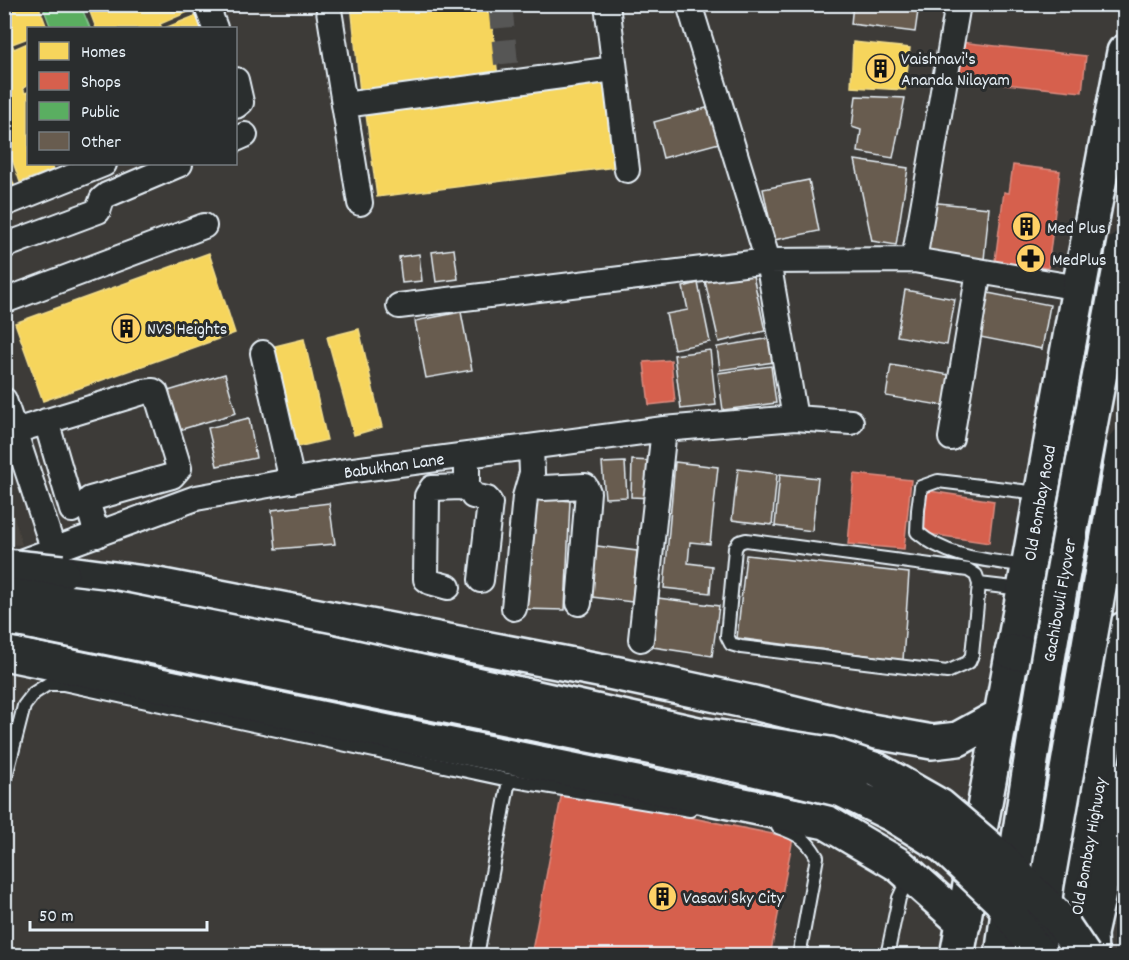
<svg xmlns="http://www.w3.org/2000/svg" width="1129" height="960" font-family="Dekko,sans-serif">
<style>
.built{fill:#4a453f}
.homes{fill:#f6d55c;stroke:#f2dd8b;stroke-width:1.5}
.shops{fill:#d6604d;stroke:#db8c80;stroke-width:1.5}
.public{fill:#5aae61;stroke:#85c28e;stroke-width:1.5}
.building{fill:#685c4f;stroke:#e8f1f8;stroke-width:1.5}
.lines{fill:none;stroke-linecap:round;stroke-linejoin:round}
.street-tunnel{stroke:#575655;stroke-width:24;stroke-dasharray:24 12;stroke-linecap:butt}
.lane-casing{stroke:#e8f1f8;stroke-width:16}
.street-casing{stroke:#e8f1f8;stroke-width:28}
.primary-casing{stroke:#e8f1f8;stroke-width:38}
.highway-casing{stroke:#e8f1f8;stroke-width:38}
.lane{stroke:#2a2d2e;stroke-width:12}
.street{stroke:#2a2d2e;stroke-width:24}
.primary{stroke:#2a2d2e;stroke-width:33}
.highway{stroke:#2a2d2e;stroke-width:33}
.primary-bridge-casing{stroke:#e8f1f8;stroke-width:38;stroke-linecap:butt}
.highway-bridge-casing{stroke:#e8f1f8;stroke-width:38;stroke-linecap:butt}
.primary-bridge{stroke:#2a2d2e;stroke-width:33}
.highway-bridge{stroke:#2a2d2e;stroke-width:33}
.labels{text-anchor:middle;stroke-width:6;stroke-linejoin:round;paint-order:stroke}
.poi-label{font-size:18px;fill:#e8f1f8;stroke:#2a2d2e;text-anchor:start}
.street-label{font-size:18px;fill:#e8f1f8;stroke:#2a2d2e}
</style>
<rect width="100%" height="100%" fill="#3d3b38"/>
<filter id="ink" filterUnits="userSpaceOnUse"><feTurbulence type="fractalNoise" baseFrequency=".0167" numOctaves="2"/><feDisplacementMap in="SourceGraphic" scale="12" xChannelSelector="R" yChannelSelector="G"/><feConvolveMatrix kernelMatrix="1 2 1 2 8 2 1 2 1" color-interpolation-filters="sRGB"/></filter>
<g filter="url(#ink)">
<path class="built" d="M4,484H5L22,545L5,544Z"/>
<path class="homes" d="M4,4H38L47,28H28V38L12,44L14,49L28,43V85L23,88L25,93L28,92V164H51L54,169L20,182L7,145L4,146Z
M87,4H196L197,8L160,24L162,28H96Z
M351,4H490L498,78L360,92Z
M200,14L204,28H165Z
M853,42L910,48L905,90L851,87Z
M609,76L623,166L377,197L365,107Z
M4,158L14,185L4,188Z
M209,253L235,333L43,401L15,323Z
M359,329L382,427L354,435L327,337Z
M304,339L327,440L297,447L275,346Z"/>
<path class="shops" d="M960,42L1086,56L1082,92L957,79Z
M1013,165L1060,171L1048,268L995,261L1004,192L1009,193Z
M671,360L675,402L649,405L644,362Z
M854,474L911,480L904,549L848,544Z
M923,490L994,501L989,543L917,532Z
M562,792L793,838L770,956H531Z"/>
<path class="public" d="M42,4H80L90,28H51Z"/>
<path class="building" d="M853,4H919L915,32L851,24Z
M856,96L905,98L893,158L858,152L861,130L852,127Z
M710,107L719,143L663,158L654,122Z
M855,160L908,168L896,245L872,241Z
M809,180L819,231L774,240L763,189Z
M928,202L989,208L984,260L923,253Z
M454,249L458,279L436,282L432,252Z
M419,254L422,281L402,283L399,257Z
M752,271L765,331L719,342L705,281Z
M698,283L710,342L674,349L666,314L688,310L683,287Z
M905,290L955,299L947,345L897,336Z
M983,292L1050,305L1042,349L975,336Z
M461,312L472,370L426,378L415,321Z
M771,338L774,362L720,370L717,347Z
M710,350L716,405L681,409L674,355Z
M891,365L950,375L945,406L886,396Z
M771,366L776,403L723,410L718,373Z
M225,374L236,413L176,431L165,392Z
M249,418L256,458L217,466L208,428Z
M632,460L653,461L652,498L631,497Z
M625,462L627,497L605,498L602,463Z
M675,462L718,467L710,544L690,542L688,563L712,566L710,593L664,588Z
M738,469L777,474L772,525L732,520Z
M780,474L818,478L812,531L775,526Z
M533,497L570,501L565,610L522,609Z
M329,503L335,544L276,549L272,510Z
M589,545L637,551L632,602L584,596Z
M746,555L909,573L903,660L737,638Z
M658,598L719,606L712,656L653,647Z"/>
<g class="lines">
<path class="street-tunnel" d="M500,4L508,83"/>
<defs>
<path id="lane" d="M1027,566C988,560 948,559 917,532L918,510L921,487L938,481L1039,493
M979,584L976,575L968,570L746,540L739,542L735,548L727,636L731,644L741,647L947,672L969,662L972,655L979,584L1022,589
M4,784L24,706L34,693L48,684H63L509,780L690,810
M778,827C798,834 807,839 817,857L799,956
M477,956L509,780
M887,956L899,898L909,876"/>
<path id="street" d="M206,4L215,28
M328,4L360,203
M607,4L627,170
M689,4L768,261L795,418L851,422
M236,80L241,102L236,106
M344,105L614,69
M236,139L245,135
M4,204L104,164
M4,246L98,211L102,199L107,195L180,164
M914,260L958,4
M4,301L204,226
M399,306L768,261L914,260L1079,288
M263,353L292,481
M4,400L54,551
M46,421L72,510
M15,431L143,392L153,391L156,393L179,468L172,476L90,499L88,504L97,535
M951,438L979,271
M529,486L543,488L585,486L588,492L579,603
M462,487L471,492L473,496L487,499L490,503L481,580
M15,564L196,498L346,471L664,429L795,418
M448,587L430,582L426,579L427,496L432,488L462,487L467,480V455
M514,608L525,497L532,473L531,447
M641,639L664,429"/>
<path id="primary" d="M62,572L152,584L609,672L754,703L860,729L932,742L958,739L1000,716
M4,653L826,822L899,865L964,923
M957,956L1079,288L1124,52
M1069,956L1124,629"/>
<path id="highway" d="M1012,652L1118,669L1124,675
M1091,956L1090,934L1124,779"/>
</defs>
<use href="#lane" class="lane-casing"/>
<use href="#street" class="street-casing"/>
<use href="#primary" class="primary-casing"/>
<use href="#highway" class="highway-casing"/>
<use href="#lane" class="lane"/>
<use href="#street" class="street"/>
<use href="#primary" class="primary"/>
<use href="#highway" class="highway"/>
<defs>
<path id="primary-bridge" d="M4,566L62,572
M1002,956C1034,718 1079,482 1124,247
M1037,956L1047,884L1124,445"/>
<path id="highway-bridge" d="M4,595L107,607L328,651L698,734L830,754L877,770L940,806L998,855L1059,919L1084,956
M4,618L21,620L737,765L842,790L893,815L943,846L1000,900L1040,956"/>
</defs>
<use href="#primary-bridge" class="primary-bridge-casing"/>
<use href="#highway-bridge" class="highway-bridge-casing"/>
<use href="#primary-bridge" class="primary-bridge"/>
<use href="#highway-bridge" class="highway-bridge"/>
</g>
</g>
<defs>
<symbol id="building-disc" viewBox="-11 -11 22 22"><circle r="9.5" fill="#ffd166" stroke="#2a2d2e"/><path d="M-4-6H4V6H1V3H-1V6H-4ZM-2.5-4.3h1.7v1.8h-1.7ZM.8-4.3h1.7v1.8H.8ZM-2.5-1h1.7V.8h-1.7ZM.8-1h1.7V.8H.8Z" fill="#111"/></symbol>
<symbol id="pharmacy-disc" viewBox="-11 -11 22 22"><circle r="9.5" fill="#ffd166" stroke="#2a2d2e"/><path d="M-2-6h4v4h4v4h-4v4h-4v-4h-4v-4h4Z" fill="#111"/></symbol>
</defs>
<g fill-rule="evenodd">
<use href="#building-disc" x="864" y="52" width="33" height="33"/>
<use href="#building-disc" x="1010" y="210" width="33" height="33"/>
<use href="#pharmacy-disc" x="1014" y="242" width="33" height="33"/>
<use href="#building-disc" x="110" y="312" width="33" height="33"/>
<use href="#building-disc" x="646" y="880" width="33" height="33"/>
</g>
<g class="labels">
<g class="poi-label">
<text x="901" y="64">Vaishnavi's<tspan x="901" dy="21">Ananda Nilayam</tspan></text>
<text x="1047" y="233">Med Plus</text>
<text x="1052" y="265">MedPlus</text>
<text x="147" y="334">NVS Heights</text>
<text x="683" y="903">Vasavi Sky City</text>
</g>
<g class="street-label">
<text transform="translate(394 465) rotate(-8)" y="6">Babukhan Lane</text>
<text transform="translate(1039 503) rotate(-80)" y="6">Old Bombay Road</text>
<text transform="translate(1059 600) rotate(-80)" y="6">Gachibowli Flyover</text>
<text transform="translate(1088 846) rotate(-80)" y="6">Old Bombay Highway</text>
</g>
</g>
<rect width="1129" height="960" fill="none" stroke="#2a2d2e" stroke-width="24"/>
<rect x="12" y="12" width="1105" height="936" fill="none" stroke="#e8f1f8" stroke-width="2" filter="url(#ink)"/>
<rect x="27" y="27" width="210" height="138" fill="#2a2d2e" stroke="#767b7f" stroke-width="1.5"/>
<rect x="39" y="42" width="30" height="18" fill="#f6d55c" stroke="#767b7f" stroke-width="1.5"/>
<text x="81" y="57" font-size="18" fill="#e8f1f8">Homes</text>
<rect x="39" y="72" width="30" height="18" fill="#d6604d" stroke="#767b7f" stroke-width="1.5"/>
<text x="81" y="87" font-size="18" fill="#e8f1f8">Shops</text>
<rect x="39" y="102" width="30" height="18" fill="#5aae61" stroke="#767b7f" stroke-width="1.5"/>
<text x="81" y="117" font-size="18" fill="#e8f1f8">Public</text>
<rect x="39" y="132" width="30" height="18" fill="#685c4f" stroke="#767b7f" stroke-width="1.5"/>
<text x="81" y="147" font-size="18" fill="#e8f1f8">Other</text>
<path d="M30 921v9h177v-9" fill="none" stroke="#e8f1f8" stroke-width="3"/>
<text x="39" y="921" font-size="18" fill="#e8f1f8" stroke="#2a2d2e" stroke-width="4.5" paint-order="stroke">50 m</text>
</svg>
